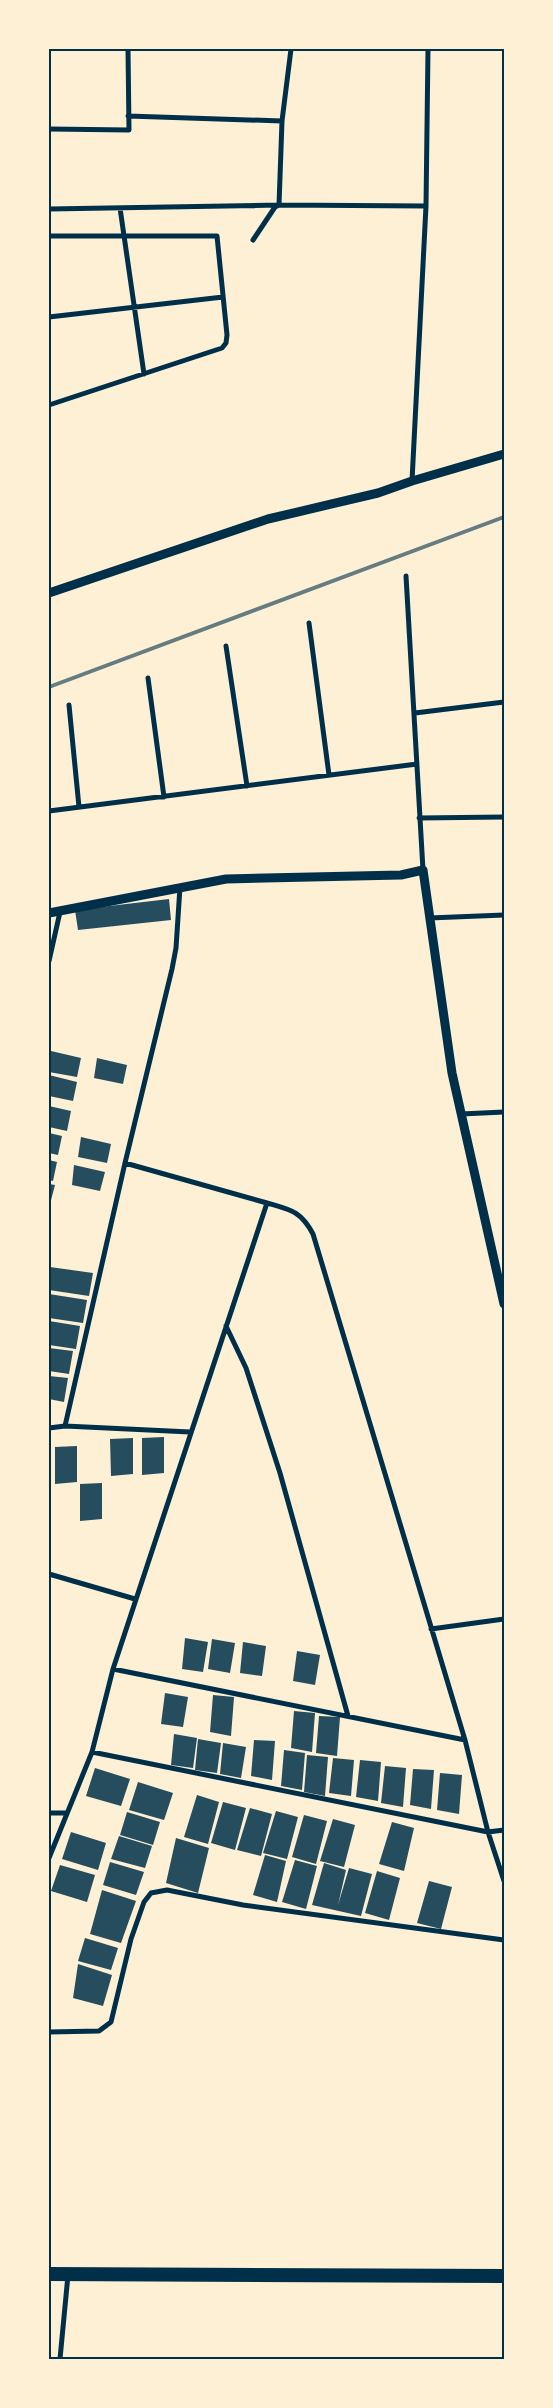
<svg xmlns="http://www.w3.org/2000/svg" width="553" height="2408" font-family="Karla,sans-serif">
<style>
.building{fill:#264d5e}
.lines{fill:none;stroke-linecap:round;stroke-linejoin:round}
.minor{stroke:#003049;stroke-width:5}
.tertiary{stroke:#003049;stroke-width:9}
.trunk{stroke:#003049;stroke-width:14}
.rail{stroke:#657d81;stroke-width:4}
.neatline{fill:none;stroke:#003049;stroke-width:2}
</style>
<rect width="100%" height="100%" fill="#fdf0d5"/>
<path class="building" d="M169,899L171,920L78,930L75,910Z
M51,1051L81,1058L77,1077L49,1072Z
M97,1058L127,1065L123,1084L94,1078Z
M49,1075L77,1082L73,1101L49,1096Z
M49,1106L71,1111L67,1131L49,1127Z
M49,1133L62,1136L58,1155L49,1153Z
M81,1137L111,1144L107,1163L78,1157Z
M49,1160L57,1162L53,1181L49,1180Z
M74,1165L105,1172L100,1191L72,1185Z
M49,1184L55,1185L50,1204H49Z
M50,1267L93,1273L89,1296L49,1290Z
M49,1294L87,1300L83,1323L49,1318Z
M49,1321L80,1326L76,1349L49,1345Z
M49,1348L73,1351L69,1374L49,1371Z
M49,1376L68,1378L64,1402L49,1399Z
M164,1437V1473L142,1475V1438Z
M133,1438V1474L111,1476L110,1439Z
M77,1446V1482L55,1484V1447Z
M102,1483V1519L80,1521V1484Z
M185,1638L208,1642L203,1672L182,1669Z
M212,1639L235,1643L230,1673L208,1669Z
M243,1642L266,1646L262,1676L240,1673Z
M297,1651L320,1655L315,1685L293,1681Z
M165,1693L188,1697L183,1727L161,1724Z
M213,1695L234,1697L231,1736L210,1732Z
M294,1711L315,1713L312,1752L291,1748Z
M319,1716L340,1717L337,1756L316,1753Z
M174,1734L197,1738L193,1768L171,1765Z
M198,1739L221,1743L217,1773L195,1770Z
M254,1740L275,1741L272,1780L251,1776Z
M223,1743L246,1747L241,1778L220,1774Z
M284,1750L305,1753L302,1790L281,1786Z
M307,1755L328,1757L325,1796L304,1792Z
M333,1758L354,1760L351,1796L329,1793Z
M360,1760L381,1762L378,1801L356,1797Z
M385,1766L406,1768L403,1807L381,1803Z
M95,1768L130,1779L121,1806L86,1796Z
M413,1769L434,1770L431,1809L410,1805Z
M440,1773L462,1775L459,1814L437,1810Z
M138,1782L173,1793L164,1820L129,1810Z
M197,1795L219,1802L208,1844L184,1837Z
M223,1802L246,1808L235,1850L211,1843Z
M250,1808L272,1814L261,1856L237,1850Z
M276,1811L298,1817L287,1859L263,1853Z
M127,1812L160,1822L153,1845L120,1835Z
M304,1815L327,1821L316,1864L292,1857Z
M333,1819L355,1825L344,1867L320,1861Z
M392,1822L414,1828L404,1871L379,1864Z
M71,1832L106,1843L98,1870L62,1859Z
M119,1836L152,1846L145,1868L111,1859Z
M176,1838L209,1848L198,1893L166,1883Z
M265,1855L286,1861L277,1902L253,1895Z
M295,1860L317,1866L306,1909L282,1902Z
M110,1862L144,1872L136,1895L103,1885Z
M324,1863L346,1870L338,1905L349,1868L372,1874L361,1916L312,1905Z
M60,1865L95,1875L87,1902L51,1891Z
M377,1871L400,1878L389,1920L365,1913Z
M429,1881L452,1887L441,1929L417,1923Z
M102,1890L136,1901L121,1943L90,1934Z
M85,1938L118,1948L111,1970L78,1961Z
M78,1964L112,1975L103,2006L73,1998Z"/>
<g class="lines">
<path class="minor" d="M128,116L282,121
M49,129L129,130L128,49
M120,208L144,374
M49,209L279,205L426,206
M49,236H217L227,335L226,343L222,348L49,405
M253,240L275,207L279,205L282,121L291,49
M49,317L223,297
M412,481L426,206L428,49
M406,576L423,870
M309,623L329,775
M226,646L247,786
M148,678L164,797
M69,705L79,807
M415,713L504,702
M49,811L417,764
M419,818L504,817
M429,918L504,915
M49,961L60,912
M461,1114L504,1112
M125,1163L267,1203
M226,1326L246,1368L280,1473L348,1716
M65,1426L125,1163L172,969L176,948L180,887
M49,1428L65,1426L190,1432
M49,1574L135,1599
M431,1629L504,1619
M113,1669L465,1740
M92,1752L488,1832L504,1830
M49,1813H65
M49,1858L92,1752L113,1669L267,1203C291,1210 301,1211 313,1234L465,1740L488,1832L504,1881
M49,2032L99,2031L111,2022L131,1939L144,1902L151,1893L167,1890L243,1905L504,1940
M60,2359L68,2275"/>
<path class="tertiary" d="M49,593L268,519L378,493L412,481L504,454
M49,913L226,879L401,875L423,870L452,1073L504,1304"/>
<path class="trunk" d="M49,2274L504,2276"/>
<path class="rail" d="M49,687L504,517"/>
</g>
<rect width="553" height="2408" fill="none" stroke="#fdf0d5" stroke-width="100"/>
<rect x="50" y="50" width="453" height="2308" class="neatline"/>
</svg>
